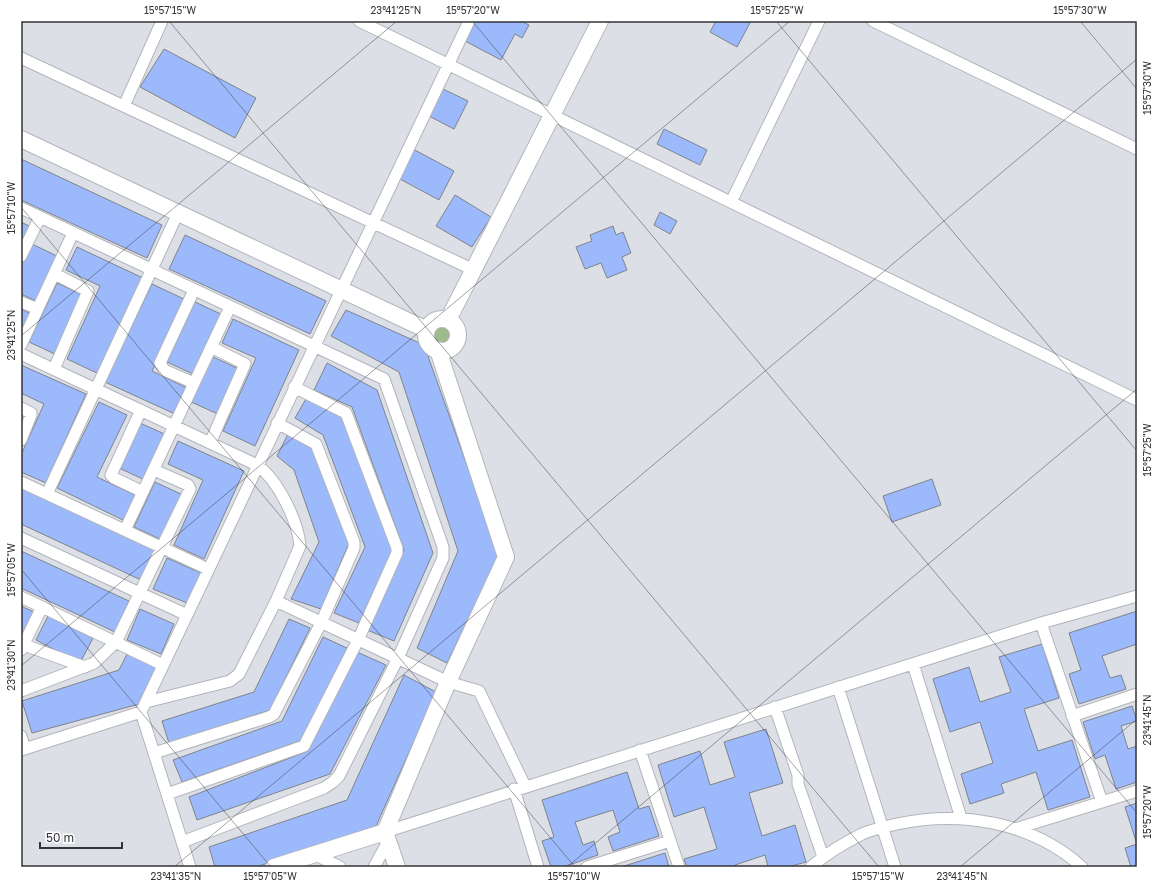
<svg xmlns="http://www.w3.org/2000/svg" width="1158" height="888" font-family="'Golos Text',sans-serif">
<style>
.green{fill:#9ebb89}
.building{fill:#9bb9fb;stroke:#80838a}
.lines{fill:none;stroke-linecap:round;stroke-linejoin:round}
.street-casing{stroke:#b2b5bc;stroke-width:13}
.secondary-casing{stroke:#b2b5bc;stroke-width:18}
.street{stroke:#fff;stroke-width:11}
.secondary{stroke:#fff;stroke-width:16}
.ticks{fill:none;stroke:#333437;stroke-width:1;stroke-opacity:0.45}
.neatline{fill:none;stroke:#333437;stroke-width:1.5}
.ticks-label{font-size:10px;text-anchor:middle;fill:#333437}
</style>
<rect width="100%" height="100%" fill="#dcdfe6"/>
<path class="green" d="M433 336a9 9 0 1 1 18 0a9 9 0 1 1-18 0Z"/>
<path class="building" d="M476,21H521L529,25L522,38L515,34L501,60L465,41Z
M716,21H751L737,47L710,32Z
M164,49L256,98L235,138L140,87Z
M443,89L468,101L454,129L429,116Z
M664,129L707,150L700,165L657,144Z
M413,149L454,171L439,200L398,178Z
M21,159L162,225L147,258L21,200Z
M455,195L491,217L472,247L436,226Z
M660,212L677,221L670,234L654,225Z
M21,222L29,226L21,244Z
M613,226L616,235L623,232L631,253L622,257L627,270L607,278L601,263L585,269L576,247L592,241L590,235Z
M185,235L326,301L310,334L169,269Z
M30,243L61,258L40,303L21,294V263Z
M77,247L143,278L99,374L67,359L100,286L66,270Z
M57,283L85,296L57,355L29,342Z
M152,284L186,300L152,371L187,388L175,414L105,382Z
M195,302L223,315L195,375L167,362Z
M21,309L31,314L21,336Z
M346,310L424,345L499,555L447,663L417,648L458,551L399,372L331,336Z
M233,319L299,350L255,446L223,431L256,358L222,343Z
M211,356L241,370L220,415L189,401Z
M327,363L377,390L433,553L394,641L367,630L404,550L352,407L314,390Z
M21,365L86,394L46,483L21,472V455L44,404L21,393Z
M307,397L341,416L393,549L359,623L334,613L365,547L323,435L295,418Z
M99,402L127,415L97,477L137,496L125,521L57,488Z
M140,423L169,436L147,481L119,468Z
M288,434L313,449L349,543L321,609L291,599L319,542L294,470L277,456Z
M178,441L244,471L204,559L174,545L203,480L168,464Z
M932,479L941,505L892,522L883,496Z
M155,482L183,495L162,540L134,527Z
M21,487L156,549L141,580L21,524Z
M21,551L129,601L115,632L21,588Z
M167,558L201,573L187,603L153,589Z
M21,606L36,613L21,641Z
M140,609L174,624L161,654L127,640Z
M1137,611V644L1102,656L1110,678L1121,675L1126,689L1079,704L1069,674L1081,670L1069,633Z
M48,616L93,638L80,663L36,640Z
M289,619L310,628L270,710L169,743L162,721L254,692Z
M323,637L349,649L300,741L182,782L173,760L282,721Z
M1042,644L1059,698L1024,709L1038,751L1072,740L1090,797L1048,810L1036,772L1001,784L1004,793L970,804L961,774L993,763L980,722L950,732L933,679L969,667L980,702L1011,692L999,657Z
M357,652L386,665L330,774L197,820L189,797L308,751Z
M127,654L158,668L143,703L32,733L22,701L119,670Z
M404,675L436,692L376,826L256,867H215L209,847L347,800Z
M1132,706L1137,721L1121,726L1128,749L1137,746V782L1116,789L1105,755L1095,759L1083,722Z
M766,729L783,783L749,793L762,836L795,825L806,862L788,867H768L765,855L735,865L736,867H687L684,859L717,849L704,807L674,817L658,765L700,751L710,785L735,777L724,742Z
M627,772L639,809L649,806L659,836L613,851L608,837L620,832L613,810L575,822L583,845L594,841L598,855L563,867H551L542,841L554,837L542,800Z
M1137,803V867H1131L1125,848L1137,844L1125,807Z
M665,853L669,867H621Z"/>
<g class="lines">
<defs>
<path id="street" d="M359,21L1137,400
M873,21L1137,149
M21,58L474,270
M124,106L162,21
M731,202L819,21
M21,208L384,379L443,547V558L398,658L339,776L333,782L324,788L182,842
M21,256L40,217
M194,290L160,363L164,370L194,383
M21,302L38,309
M21,345L73,233
M21,354L257,465C278,480 298,521 300,546L276,601L239,674L230,681L146,702
M54,369L88,291L55,274
M21,408L31,413V415L21,440
M141,410L111,475L114,478L143,492
M210,443L245,364L211,347
M21,482L208,569
M47,494L178,213
M125,530L230,307
M21,538L187,615
M21,597L163,665
M276,601L448,682L479,691L525,786
M1041,623L1102,802
M24,645L85,667
M21,650L42,607
M913,664L961,818
M838,687L895,867
M21,691L94,663L116,642L190,489L188,485L154,470
M775,707L798,775V784L823,857
M1072,716L1137,694
M21,736L25,749
M21,750L141,712
M640,750L679,867
M154,753L269,717L274,714L321,623L354,548V542L316,444L277,423
M514,789L538,867
M167,794L304,746L358,640L397,553V548L346,413L294,387
M1015,829L1137,791
M385,832L1041,623L1137,596
M314,854L340,867
M190,867L141,712L469,21
M374,867L389,840
M587,867L670,841
M811,867C826,854 844,843 862,834C873,829 885,827 897,824C961,810 1032,822 1082,867"/>
<path id="secondary" d="M21,139L427,330
M426 335a16 16 0 1 1 32 0a16 16 0 1 1-32 0Z
M448,320L600,21
M274,867L385,832
M397,867L385,832L448,682L506,557L438,350"/>
</defs>
<use href="#street" class="street-casing"/>
<use href="#secondary" class="secondary-casing"/>
<use href="#street" class="street"/>
<use href="#secondary" class="secondary"/>
</g>
<path class="ticks" d="M169,21L879,867M472,21L1137,813M776,21L1137,451M1080,21L1137,89M21,207L575,867M21,336L397,21M21,569L271,867M21,666L790,21M174,867L1137,59M567,867L1137,389M960,867L1137,719"/>
<rect width="1158" height="888" fill="none" stroke="#ffffff" stroke-width="44"/>
<path d="M40 842v6h82v-6" fill="none" stroke="#333437" stroke-width="2"/>
<text x="46" y="842" font-size="12" fill="#333437" stroke="#ffffff" stroke-width="3" paint-order="stroke">50 m</text>
<rect x="22" y="22" width="1114" height="844" class="neatline"/>
<g class="ticks-label">
<text x="170" y="14">15°57'15"W</text>
<text x="396" y="14">23°41'25"N</text>
<text x="473" y="14">15°57'20"W</text>
<text x="777" y="14">15°57'25"W</text>
<text x="1080" y="14">15°57'30"W</text>
<text transform="translate(1147 88) rotate(-90)" y="4">15°57'30"W</text>
<text transform="translate(11 208) rotate(-90)" y="4">15°57'10"W</text>
<text transform="translate(11 335) rotate(-90)" y="4">23°41'25"N</text>
<text transform="translate(1147 450) rotate(-90)" y="4">15°57'25"W</text>
<text transform="translate(11 570) rotate(-90)" y="4">15°57'05"W</text>
<text transform="translate(11 665) rotate(-90)" y="4">23°41'30"N</text>
<text transform="translate(1147 720) rotate(-90)" y="4">23°41'45"N</text>
<text transform="translate(1147 812) rotate(-90)" y="4">15°57'20"W</text>
<text x="176" y="880">23°41'35"N</text>
<text x="270" y="880">15°57'05"W</text>
<text x="574" y="880">15°57'10"W</text>
<text x="878" y="880">15°57'15"W</text>
<text x="962" y="880">23°41'45"N</text>
</g>
</svg>
